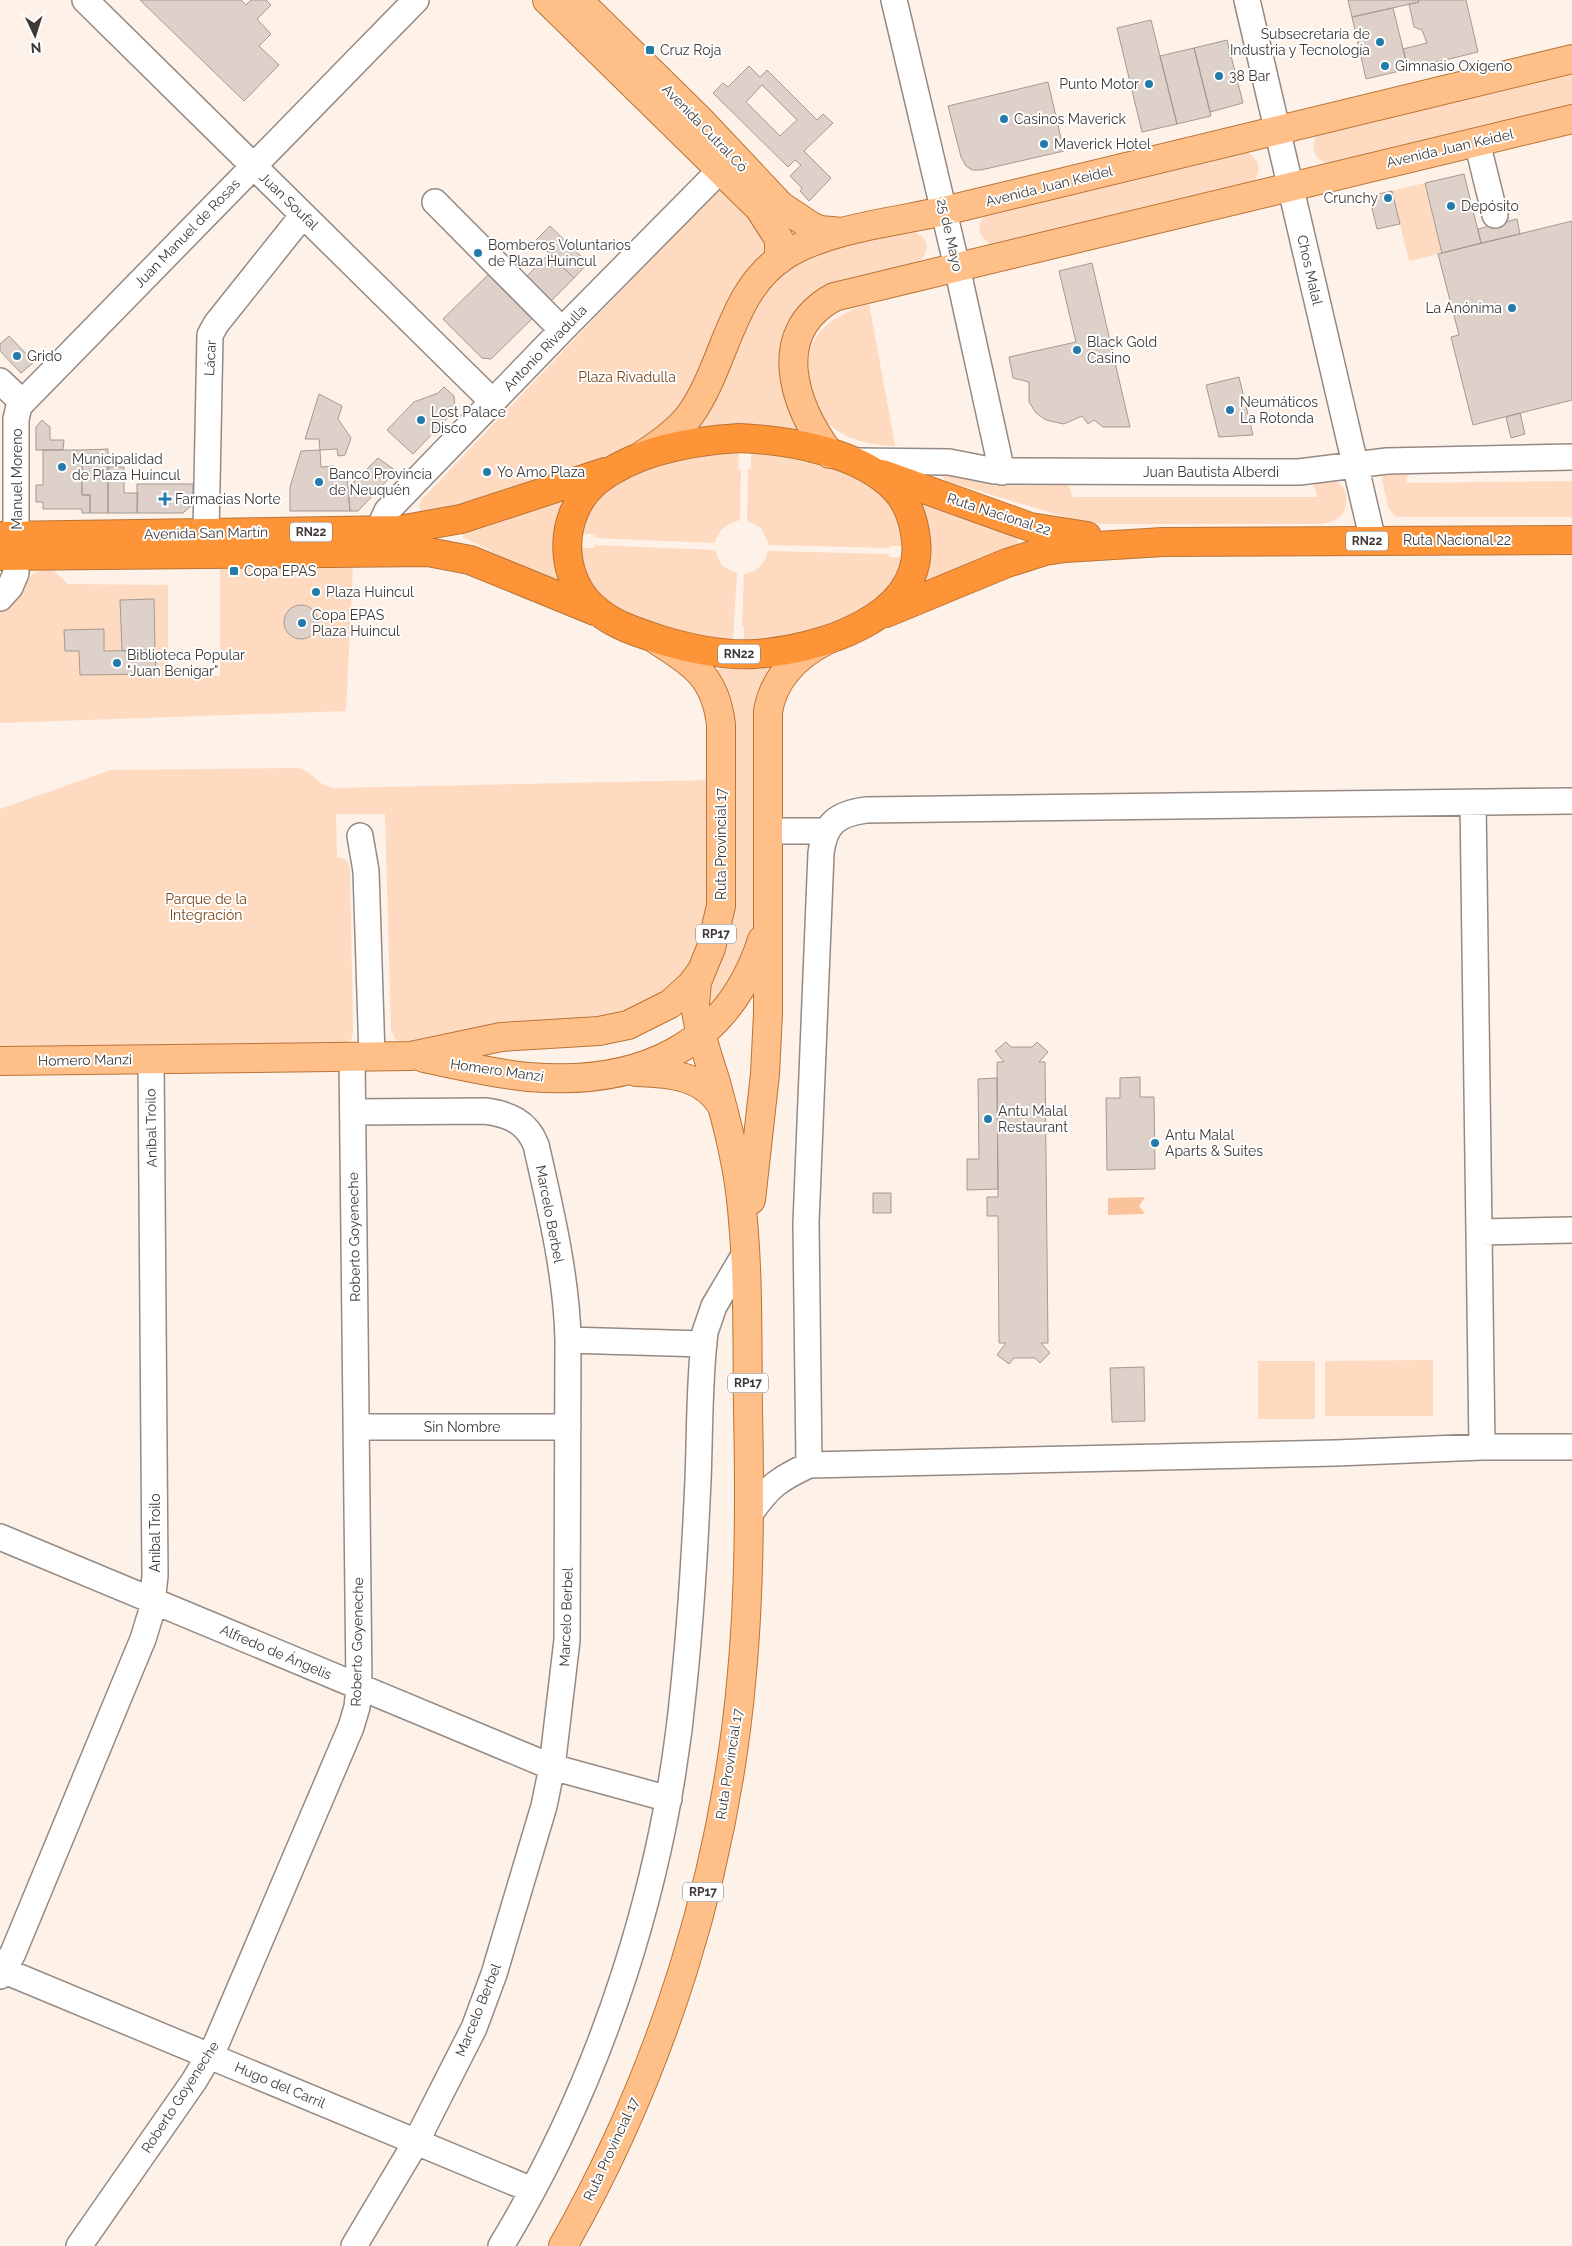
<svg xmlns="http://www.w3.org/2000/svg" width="1572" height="2246" font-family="Raleway,sans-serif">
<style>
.green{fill:#fedac0}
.water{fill:#fac39b}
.building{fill:#ddd1c9;stroke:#a59a92;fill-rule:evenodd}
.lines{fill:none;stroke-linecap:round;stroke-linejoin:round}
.minor-casing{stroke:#958a83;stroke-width:28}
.major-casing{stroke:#ba7437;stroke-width:30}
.highway-casing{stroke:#ba7437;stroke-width:30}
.minor{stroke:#fff;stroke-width:25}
.major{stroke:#febf88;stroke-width:28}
.highway{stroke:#fd9438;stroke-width:28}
.poi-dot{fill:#227baa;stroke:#fff;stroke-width:2}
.labels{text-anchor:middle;stroke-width:4;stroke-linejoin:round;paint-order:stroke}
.shield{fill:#fff;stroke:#787472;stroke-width:1}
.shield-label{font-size:12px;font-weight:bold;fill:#3e3936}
.poi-label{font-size:14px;fill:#3e3936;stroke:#fff;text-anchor:start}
.street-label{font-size:14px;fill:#3e3936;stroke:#fff}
.park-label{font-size:14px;fill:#78451a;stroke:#fff}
</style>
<rect width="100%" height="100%" fill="#fdf1e8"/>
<path class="green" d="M1572,70V106L1328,164C1314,160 1309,146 1318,134Z
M1246,152C1259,158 1263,171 1253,182L995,245C979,242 974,224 987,214Z
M1425,183L1442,253L1409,261L1392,191Z
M722,189L773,238L691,396L652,438L594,464L429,515L422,513L419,505L423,498L715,192Z
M906,230C928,231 935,254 914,264L822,290L802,303L793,314L784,335L782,353L800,430L752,424L689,430L743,327L777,275L808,255Z
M869,304L894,439L895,446C867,446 826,435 815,404C813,399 812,392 810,386C799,340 828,316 869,304Z
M739,452L738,469H741L740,520C727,523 718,530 715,543L595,538V534H578L580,526L602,490L651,466L708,454Z
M751,452L797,457L851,471L892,501L909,546H890L889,548L769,545L761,528L747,521L748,469H751Z
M1409,471L1406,483L1572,481V517H1396L1388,508L1382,478L1386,473Z
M943,473L1067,483L1073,497H1318L1312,481C1319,481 1326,479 1333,481C1349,484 1350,506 1340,517C1335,521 1328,523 1321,524H1100L1072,519L946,481L943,478Z
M911,496L1016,538L1020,545L921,585Z
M564,500L567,590L463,537V532Z
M595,545L715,550L722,566L737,573L733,641C694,640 612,620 589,585C583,575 581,559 578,548H594Z
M768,551L889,554V557H908L906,565L873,606L821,629L773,639L744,641V627L742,626L744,574C757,572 765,564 768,551Z
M353,566L346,711L0,723V610L34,573L41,570L52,569L68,584L168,585V676H220V568Z
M774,665L757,910L744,958L727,991L704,1012L717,671L721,666Z
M297,768C314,771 315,786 336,788L713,780L715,882L704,941L679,983L634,1014L450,1041L401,1042L395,1039L391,1030L385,814H336L337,857L347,860L350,868L353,1031L352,1038L347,1044L0,1049V809L111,770Z
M1433,1360V1416H1325V1361Z
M1258,1361H1315V1419H1258Z"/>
<path class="water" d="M1145,1197L1139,1206L1145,1214L1108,1215V1198Z"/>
<path class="building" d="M140,0H241L246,5L251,0H266L271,5L257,19L271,34L259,46L279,65L244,101Z
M1348,0H1418L1419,2L1352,17Z
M1418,0H1466L1478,52L1408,69L1403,49L1427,43L1422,30L1414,27L1409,4L1419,2Z
M1393,8L1408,69L1366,79L1352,17Z
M1151,20L1177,124L1142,132L1117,28Z
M1227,40L1243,103L1210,112L1194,48Z
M1194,48L1211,116L1177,124L1160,56Z
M749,66L760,77L767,70L817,120L823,114L833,123L804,151L831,178L809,201L800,191L802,188L790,176L801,165L795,160L788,167L713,93L723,83L728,87ZM762,85L797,120L780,136L746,102Z
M1048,82L1064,151L981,170H972L966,166L961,157L948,106Z
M1464,174L1481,243L1442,253L1425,183Z
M1392,191L1400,224L1377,229L1369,196Z
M1517,219L1520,234L1481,243L1478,229Z
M1572,221V400L1473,425L1451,337L1459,335L1438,254Z
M550,226L588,263L574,278L536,240Z
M549,254L574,278L550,302L525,278Z
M1092,263L1130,427H1103L1094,420L1088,424L1082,416L1064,424L1046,420L1036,413L1029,402V382L1013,378L1009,357L1076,342L1059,271Z
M492,271L536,315L491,359L482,358L443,319Z
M9,336L34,362L21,373L0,351V344Z
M1239,377L1253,435L1219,437L1206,385Z
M444,387L454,396L455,410L413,454L387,430L414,402L438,393Z
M319,394L342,406L338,419L351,438L345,455L338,456L337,449L320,450L319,439H305Z
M1520,413L1525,434L1511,438L1506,417Z
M42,420L50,427V440H64L63,450H36V427Z
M108,449V513H90V495H82V450Z
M43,450H82V495H90V513H82V509H43V502H36V485H43Z
M320,450L321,467L334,466L335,477L347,476L350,511H290V487L301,451Z
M378,458L396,471L358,511H350L348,488Z
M108,467H124V493H138L137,513H108Z
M137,484H193V504L183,513H137Z
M154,599L155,650L122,651L120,600Z
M284 622a17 17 0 1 1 34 0a17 17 0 1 1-34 0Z
M104,629V651L155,650L156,674L80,675L79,651H65L64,630Z
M1006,1042L1011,1047H1032L1037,1042L1048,1052L1039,1062H1045L1048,1343H1041L1050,1353L1040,1363L1035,1358H1014L1009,1364L997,1355L1006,1343H999L998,1216H987V1197H998L997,1062H1004L995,1051Z
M1140,1077V1097H1154L1155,1169L1107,1170L1106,1098H1120V1078Z
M997,1078L998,1189L967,1190V1159H979L978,1079Z
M873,1193H891V1213H873Z
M1144,1367L1145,1421L1112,1422L1110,1368Z"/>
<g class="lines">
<defs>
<path id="minor" d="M85,0L493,402
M894,0L957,267L1002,472
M1247,0L1373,541
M1477,142L1495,215
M435,202L562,330
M0,381L22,402
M854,461L949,462L995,471L1299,472L1387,461L1572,457
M206,533L210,335L216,324L303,215
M379,548L381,524L387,511L562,330L734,156
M0,598L10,587L16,573V419L19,406L416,0
M1473,802L1482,1447
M767,831H826
M360,836L366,871L372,1056
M353,1112L485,1111C509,1114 527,1122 536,1145C550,1206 567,1278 568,1340L567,1640L552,1767L544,1806L494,1974L474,2028L416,2142L354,2246
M1481,1232L1572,1230
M568,1340L704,1344
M357,1427H568
M809,1465L806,1223L821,853C825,823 837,814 866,810L1572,801
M750,1514C769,1486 779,1479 809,1465L1336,1453L1482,1447H1572
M0,1537L552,1767L669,1799
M0,1969L532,2190
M0,1976L13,1953L143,1639L151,1613L155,1576L151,1059
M79,2246L194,2081L216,2044L351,1727L357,1707L359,1687L352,1057
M501,2246C603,2077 666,1880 684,1684C691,1616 695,1548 698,1480C700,1431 699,1381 705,1332L714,1306L746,1252"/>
<path id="major" d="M547,0L759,208L779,239V260
M578,0L702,122L781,206L811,226L820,230L842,232
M644,454C661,443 678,431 690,415C726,365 730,288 787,254C831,228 894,222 944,211L1572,59
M830,454C794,406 768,333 834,297L1572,119
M424,1058C459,1065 494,1074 529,1077C637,1086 727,1049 762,940
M0,1061L411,1056L501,1037L599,1031L628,1025L670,1004L691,985L700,973
M636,1072C669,1073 705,1075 723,1108
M751,1200L765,1074L768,1013V711C774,678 796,656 825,641
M563,2246C662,2072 725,1873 742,1673C750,1586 750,1497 748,1410C747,1337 749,1264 740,1191C735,1153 725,1116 715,1079C707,1054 698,1029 695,1004L697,982L711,948L721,906V725C716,679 695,664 658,641"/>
<path id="highway" d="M739,438C788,440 861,452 896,490C908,503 914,522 916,540C925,619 816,650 755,654C724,656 691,649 661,640C640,633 616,626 599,612C557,581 557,514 597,481C636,450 691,441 739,438Z
M882,474L1030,527L1087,536
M0,536L399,530L461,519L605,472
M0,556L428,552L470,560L595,611
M886,613L1007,563L1045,551L1065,548L1163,542L1572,540"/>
</defs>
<use href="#minor" class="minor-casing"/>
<use href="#major" class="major-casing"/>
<use href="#highway" class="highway-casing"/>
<use href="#minor" class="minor"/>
<use href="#major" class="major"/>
<use href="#highway" class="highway"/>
</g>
<g class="poi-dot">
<circle cx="1380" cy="42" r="5"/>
<rect x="645" y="45" width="10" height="10" rx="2.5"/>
<circle cx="1385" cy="66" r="5"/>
<circle cx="1219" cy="76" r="5"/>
<circle cx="1149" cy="84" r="5"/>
<circle cx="1004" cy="119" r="5"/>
<circle cx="1044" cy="144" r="5"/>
<circle cx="1388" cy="198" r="5"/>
<circle cx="1451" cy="206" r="5"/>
<circle cx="478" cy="253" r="5"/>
<circle cx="1512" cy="308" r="5"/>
<circle cx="1077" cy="350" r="5"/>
<circle cx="17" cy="356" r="5"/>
<circle cx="1230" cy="410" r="5"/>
<circle cx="421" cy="420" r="5"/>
<circle cx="62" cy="467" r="5"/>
<circle cx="487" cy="472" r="5"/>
<circle cx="319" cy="482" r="5"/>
<path d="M162.5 491.5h5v5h5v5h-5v5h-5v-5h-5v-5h5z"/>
<rect x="229" y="566" width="10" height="10" rx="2.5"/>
<circle cx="316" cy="592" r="5"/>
<circle cx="302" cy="623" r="5"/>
<circle cx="117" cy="663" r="5"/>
<circle cx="988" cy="1119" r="5"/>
<circle cx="1155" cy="1143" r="5"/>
</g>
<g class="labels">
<g class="shield">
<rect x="290" y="522.5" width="42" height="19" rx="4"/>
<rect x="1346" y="531.5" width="42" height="19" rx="4"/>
<rect x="718" y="644.5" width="42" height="19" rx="4"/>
<rect x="696" y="924.5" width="40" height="19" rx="4"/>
<rect x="728" y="1373.5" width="40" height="19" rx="4"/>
<rect x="683" y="1882.5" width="40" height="19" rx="4"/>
</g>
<g class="shield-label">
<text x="311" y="536">RN22</text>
<text x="1367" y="545">RN22</text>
<text x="739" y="658">RN22</text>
<text x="716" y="938">RP17</text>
<text x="748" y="1387">RP17</text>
<text x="703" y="1896">RP17</text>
</g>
<g class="poi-label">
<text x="1370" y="39" text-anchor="end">Subsecretaría de<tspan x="1370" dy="16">Industria y Tecnología</tspan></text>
<text x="660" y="55">Cruz Roja</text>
<text x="1395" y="71">Gimnasio Oxígeno</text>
<text x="1229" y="81">38 Bar</text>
<text x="1139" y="89" text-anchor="end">Punto Motor</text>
<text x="1014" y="124">Casinos Maverick</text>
<text x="1054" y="149">Maverick Hotel</text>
<text x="1378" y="203" text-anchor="end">Crunchy</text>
<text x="1461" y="211">Depósito</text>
<text x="488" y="250">Bomberos Voluntarios<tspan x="488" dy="16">de Plaza Huincul</tspan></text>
<text x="1502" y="313" text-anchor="end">La Anónima</text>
<text x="1087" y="347">Black Gold<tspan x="1087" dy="16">Casino</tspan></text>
<text x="27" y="361">Grido</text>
<text x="1240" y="407">Neumáticos<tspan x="1240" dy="16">La Rotonda</tspan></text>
<text x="431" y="417">Lost Palace<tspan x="431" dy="16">Disco</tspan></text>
<text x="72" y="464">Municipalidad<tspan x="72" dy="16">de Plaza Huincul</tspan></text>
<text x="497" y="477">Yo Amo Plaza</text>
<text x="329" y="479">Banco Provincia<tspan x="329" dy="16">de Neuquén</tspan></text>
<text x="175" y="504">Farmacias Norte</text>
<text x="244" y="576">Copa EPAS</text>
<text x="326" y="597">Plaza Huincul</text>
<text x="312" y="620">Copa EPAS<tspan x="312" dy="16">Plaza Huincul</tspan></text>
<text x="127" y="660">Biblioteca Popular<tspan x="127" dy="16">"Juan Benigar"</tspan></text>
<text x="998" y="1116">Antu Malal<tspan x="998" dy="16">Restaurant</tspan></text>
<text x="1165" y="1140">Antu Malal<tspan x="1165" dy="16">Aparts &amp; Suites</tspan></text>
</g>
<g class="street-label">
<text transform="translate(705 128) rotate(46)" y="5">Avenida Cutral Có</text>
<text transform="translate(1450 148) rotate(-13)" y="5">Avenida Juan Keidel</text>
<text transform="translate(1049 186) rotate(-14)" y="5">Avenida Juan Keidel</text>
<text transform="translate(289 201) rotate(44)" y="5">Juan Soufal</text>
<text transform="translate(187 233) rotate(-46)" y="5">Juan Manuel de Rosas</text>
<text transform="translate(950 235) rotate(77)" y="5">25 de Mayo</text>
<text transform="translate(1310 270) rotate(77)" y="5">Chos Malal</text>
<text transform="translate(545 348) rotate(-46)" y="5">Antonio Rivadulla</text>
<text transform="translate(210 358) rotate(-87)" y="5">Lácar</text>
<text x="1211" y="477">Juan Bautista Alberdi</text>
<text transform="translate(17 479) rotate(-90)" y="5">Manuel Moreno</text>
<text transform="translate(999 514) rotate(18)" y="5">Ruta Nacional 22</text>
<text transform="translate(206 533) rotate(-1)" y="5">Avenida San Martín</text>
<text x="1457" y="545">Ruta Nacional 22</text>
<text transform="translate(721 844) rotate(-90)" y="5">Ruta Provincial 17</text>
<text transform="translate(85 1060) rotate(-1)" y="5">Homero Manzi</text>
<text transform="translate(497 1070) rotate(8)" y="5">Homero Manzi</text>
<text transform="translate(151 1128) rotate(-91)" y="5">Aníbal Troilo</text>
<text transform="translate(550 1214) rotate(79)" y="5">Marcelo Berbel</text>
<text transform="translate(354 1237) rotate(-91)" y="5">Roberto Goyeneche</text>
<text x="462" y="1432">Sin Nombre</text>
<text transform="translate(155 1533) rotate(-90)" y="5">Aníbal Troilo</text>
<text transform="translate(566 1617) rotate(-88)" y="5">Marcelo Berbel</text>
<text transform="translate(357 1642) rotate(-89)" y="5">Roberto Goyeneche</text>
<text transform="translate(276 1652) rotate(23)" y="5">Alfredo de Ángelis</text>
<text transform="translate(729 1764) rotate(-81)" y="5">Ruta Provincial 17</text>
<text transform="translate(478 2010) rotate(-68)" y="5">Marcelo Berbel</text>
<text transform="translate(280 2085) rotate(23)" y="5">Hugo del Carril</text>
<text transform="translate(180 2097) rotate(-57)" y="5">Roberto Goyeneche</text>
<text transform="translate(611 2149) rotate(-65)" y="5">Ruta Provincial 17</text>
</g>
<g class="park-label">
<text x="627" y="382">Plaza Rivadulla</text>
<text x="206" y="904">Parque de la<tspan x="206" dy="16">Integración</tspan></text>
</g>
</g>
<g transform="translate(35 35) rotate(176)" stroke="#ffffff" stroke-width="4" paint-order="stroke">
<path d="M0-4L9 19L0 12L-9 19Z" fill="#3e3936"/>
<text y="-8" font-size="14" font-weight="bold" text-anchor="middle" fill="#3e3936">N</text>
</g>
</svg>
